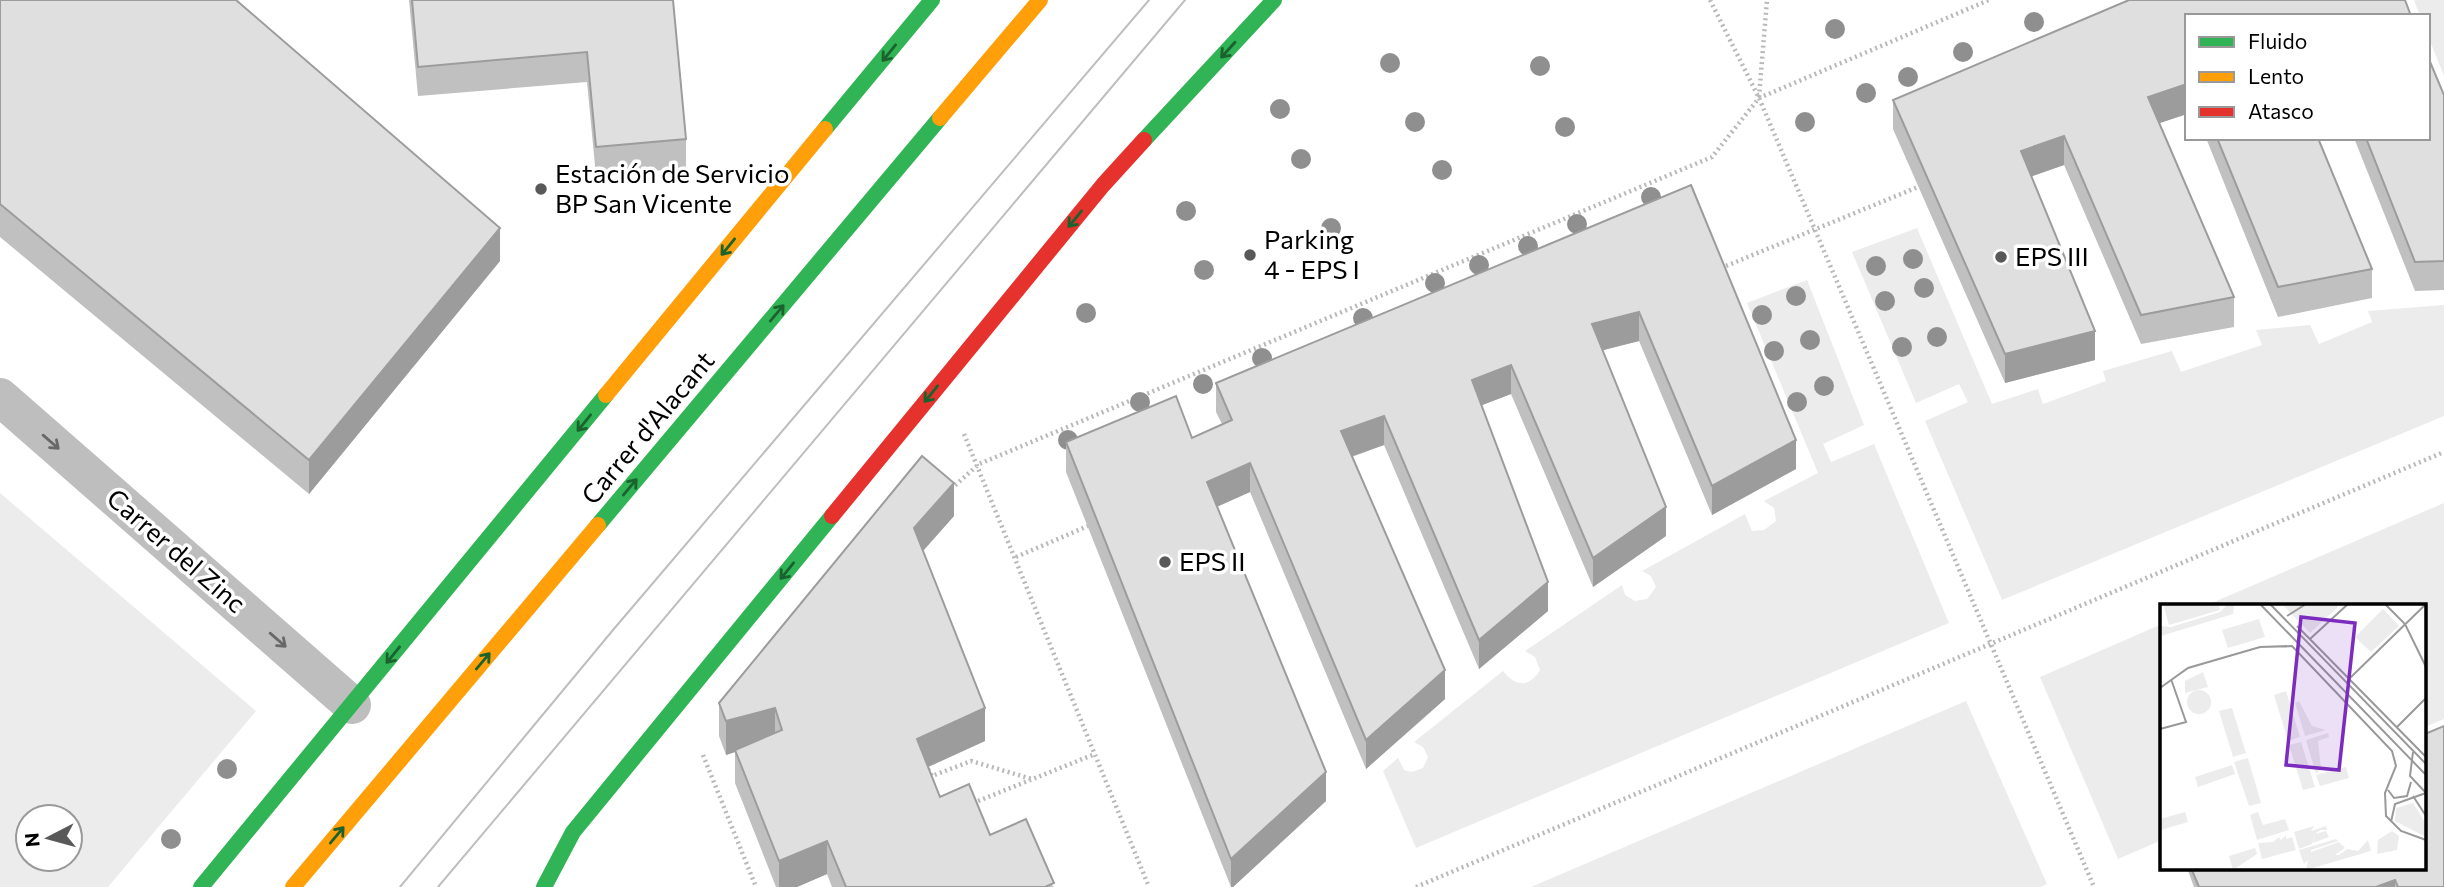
<svg xmlns="http://www.w3.org/2000/svg" width="2444" height="887" font-family="Commissioner,sans-serif">
<style>
.green{fill:#ececec;fill-rule:evenodd}
.lines{fill:none;stroke-linecap:round;stroke-linejoin:round}
.path{stroke:#b9b9b9;stroke-width:4.5;stroke-dasharray:2 3.5;stroke-linecap:butt}
.street{stroke:#bebebe;stroke-width:38}
.fast{stroke:#30b455;stroke-width:16}
.slow{stroke:#ff9f0a;stroke-width:16}
.jam{stroke:#e5322d;stroke-width:16}
.tram{stroke:#bebebe;stroke-width:2}
.tree{fill:#8f8f8f}
.wall{fill:#c0c0c0}
.shaded-wall{fill:#9c9c9c}
.building{fill:#dfdfdf;stroke:#9c9c9c;stroke-width:2}
.oneway{stroke:#1a632f}
.oneway2{stroke:#686868}
.poi-dot{fill:#595959;stroke:#fff;stroke-width:2.5}
.labels{text-anchor:middle;stroke-width:7;stroke-linejoin:round;paint-order:stroke}
.poi-label{font-size:26px;fill:#000;stroke:#fff;text-anchor:start}
.street-label{font-size:26px;fill:#000;stroke:#fff}
.inset-road{fill:none;stroke:#999;stroke-width:2}
.view{fill:#7b2cbf;fill-opacity:0.15;stroke:#7b2cbf;stroke-width:3.5}
.inset-edge{fill:none;stroke:#000;stroke-width:3.5}
</style>
<rect width="100%" height="100%" fill="#fff"/>
<path class="green" d="M2414,0H2444V76L2428,36V16H2420Z
M1917,228L1992,404L2038,389L2043,404L2106,381L2103,371L2172,351L2181,372L2262,345L2256,330L2310,325L2319,344L2372,322L2368,311L2444,305V416L2002,600L1925,421L1968,402L1959,384L1916,403L1852,252Z
M1807,280L1864,425L1823,444L1831,462L1874,444L1949,623L1416,848L1383,771L1398,758L1404,770L1412,772L1423,768L1428,757L1423,747L1414,742L1503,671C1516,687 1529,688 1540,670L1535,657L1525,651L1622,585L1625,595L1635,601L1647,599L1656,587L1651,576L1642,571L1745,514L1752,531L1764,530L1776,521L1774,508L1764,501L1818,473L1747,303Z
M0,493L256,711L108,887H0ZM28,817H70V859H28Z
M2444,503V719L2425,727V605H2207Z
M2162,624V840L2118,859L2040,677Z
M1966,701L2047,884L2041,887H1531Z"/>
<g class="lines">
<path class="path" d="M1710,0L1759,98L2094,887
M1759,97L1767,0
M1721,268L1918,187
M964,434L1149,887
M951,489L979,464L1712,157L1759,98L1989,0
M1016,557L1088,526
M703,755L756,887
M928,769L932,776L971,761L1032,779
M973,803L1095,754
M1416,887L2444,452"/>
<path class="street" d="M0,397L352,705"/>
<path class="fast" d="M825,129L932,0
M1144,140L1274,0
M598,525L940,118
M201,887L606,395
M544,887L573,832L832,516"/>
<path class="slow" d="M940,118L1040,0
M606,395L825,129
M293,887L598,525"/>
<path class="jam" d="M832,516L1103,185L1144,140"/>
<path class="tram" d="M400,887L613,630L1149,0
M438,887L1185,0"/>
</g>
<g class="tree">
<circle cx="2034" cy="22" r="10"/>
<circle cx="1835" cy="29" r="10"/>
<circle cx="1963" cy="52" r="10"/>
<circle cx="1390" cy="63" r="10"/>
<circle cx="1540" cy="66" r="10"/>
<circle cx="1908" cy="77" r="10"/>
<circle cx="1866" cy="93" r="10"/>
<circle cx="1280" cy="109" r="10"/>
<circle cx="1415" cy="122" r="10"/>
<circle cx="1805" cy="122" r="10"/>
<circle cx="1565" cy="127" r="10"/>
<circle cx="1301" cy="159" r="10"/>
<circle cx="1442" cy="170" r="10"/>
<circle cx="1651" cy="197" r="10"/>
<circle cx="1186" cy="211" r="10"/>
<circle cx="1577" cy="224" r="10"/>
<circle cx="1331" cy="228" r="10"/>
<circle cx="1528" cy="246" r="10"/>
<circle cx="1913" cy="259" r="10"/>
<circle cx="1479" cy="265" r="10"/>
<circle cx="1876" cy="266" r="10"/>
<circle cx="1204" cy="270" r="10"/>
<circle cx="1435" cy="283" r="10"/>
<circle cx="1924" cy="288" r="10"/>
<circle cx="1796" cy="296" r="10"/>
<circle cx="1885" cy="301" r="10"/>
<circle cx="1086" cy="313" r="10"/>
<circle cx="1762" cy="315" r="10"/>
<circle cx="1363" cy="318" r="10"/>
<circle cx="1937" cy="337" r="10"/>
<circle cx="1810" cy="340" r="10"/>
<circle cx="1902" cy="347" r="10"/>
<circle cx="1774" cy="351" r="10"/>
<circle cx="1262" cy="358" r="10"/>
<circle cx="1203" cy="384" r="10"/>
<circle cx="1824" cy="386" r="10"/>
<circle cx="1140" cy="402" r="10"/>
<circle cx="1797" cy="402" r="10"/>
<circle cx="1068" cy="440" r="10"/>
<circle cx="227" cy="769" r="10"/>
<circle cx="171" cy="839" r="10"/>
</g>
<path class="wall" d="M0,0L500,261L309,494L0,237Z
M409,0H673L686,139V168L596,176L587,82L418,96Z
M2187,16V114L2159,123L2234,297V327L2141,344L2064,165L2032,176L2095,360L2005,383L1893,129V100Z
M2444,95V290L2415,291L2354,138H2428Z
M2206,138H2318L2372,269V298L2278,317Z
M1691,185L1796,469L1712,515L1639,341L1603,350L1666,536L1593,587L1511,394L1482,405L1548,611L1479,669L1384,445L1352,457L1445,699L1366,769L1250,492L1217,507L1326,801L1233,887H1231L1066,472V442L1192,438L1222,424L1216,412V383Z
M954,516L923,551L985,741L928,767L940,797L990,835L1054,887H832L827,874L797,887H776L735,783V752L726,755L719,736V703Z
M2187,868H2425L2444,887H2194Z"/>
<path class="shaded-wall" d="M2187,84V114L2148,127V97Z
M2064,136V165L2021,180V151Z
M500,228V261L309,494V460Z
M1639,312V341L1592,353V324Z
M2095,331V360L2005,383V354Z
M1511,365V394L1472,409V380Z
M1384,416V445L1341,460V431Z
M1796,440V469L1712,515V486Z
M1250,463V492L1207,511V482Z
M954,483V516L914,561V528Z
M1666,507V536L1593,587V558Z
M1548,582V611L1479,669V640Z
M1445,670V699L1366,769V740Z
M775,708V741L735,750V752L726,755V721Z
M985,708V741L917,772V739Z
M1326,772V801L1233,887H1231V859Z
M827,841V874L797,887H779V861Z
M2395,880V887H2376Z"/>
<path class="building" d="M0,0H236L500,228L309,460L0,204Z
M412,0H673L686,139L596,147L587,52L418,67Z
M2129,0H2405L2411,16H2187V84L2148,97L2234,297L2141,315L2064,136L2021,151L2095,331L2005,354L1893,100Z
M2428,57L2444,95V261L2415,262L2366,138H2428Z
M2217,138H2318L2372,269L2278,287Z
M1691,185L1796,440L1712,486L1639,312L1592,324L1666,507L1593,558L1511,365L1472,380L1548,582L1479,640L1384,416L1341,431L1445,670L1366,740L1250,463L1207,482L1326,772L1231,859L1066,442L1176,396L1192,438L1232,420L1216,383Z
M922,456L954,483L914,528L985,708L917,739L940,797L969,784L990,835L1026,819L1054,883L1045,887H846L827,841L779,861L735,750L782,730L775,708L726,721L719,703Z
M2444,726V887H2398L2395,880L2376,887H2199L2191,868H2425V734Z"/>
<defs><path id="oneway-shaft" d="M-6 0H5M1.5-3L5.5 0L1.5 3" fill="none" stroke-width="1.6" stroke-linecap="round" stroke-linejoin="round" transform="scale(1.75)"/></defs>
<g class="oneway">
<use href="#oneway-shaft" transform="translate(1228 50) rotate(132)"/>
<use href="#oneway-shaft" transform="translate(889 53) rotate(129)"/>
<use href="#oneway-shaft" transform="translate(1075 219) rotate(129)"/>
<use href="#oneway-shaft" transform="translate(728 247) rotate(129)"/>
<use href="#oneway-shaft" transform="translate(777 313) rotate(-50)"/>
<use href="#oneway-shaft" transform="translate(931 394) rotate(129)"/>
<use href="#oneway-shaft" transform="translate(584 423) rotate(129)"/>
<use href="#oneway-shaft" transform="translate(630 487) rotate(-50)"/>
<use href="#oneway-shaft" transform="translate(787 571) rotate(129)"/>
<use href="#oneway-shaft" transform="translate(393 655) rotate(129)"/>
<use href="#oneway-shaft" transform="translate(483 661) rotate(-50)"/>
<use href="#oneway-shaft" transform="translate(337 835) rotate(-50)"/>
</g>
<g class="oneway2">
<use href="#oneway-shaft" transform="translate(51 442) rotate(41)"/>
<use href="#oneway-shaft" transform="translate(278 640) rotate(41)"/>
</g>
<g class="poi-dot">
<circle cx="541" cy="189" r="7"/>
<circle cx="1250" cy="255" r="7"/>
<circle cx="2001" cy="257" r="7"/>
<circle cx="1165" cy="562" r="7"/>
</g>
<g class="labels">
<g class="poi-label">
<text x="555" y="183">Estación de Servicio<tspan x="555" dy="30">BP San Vicente</tspan></text>
<text x="1264" y="249">Parking<tspan x="1264" dy="30">4 - EPS I</tspan></text>
<text x="2015" y="266">EPS III</text>
<text x="1179" y="571">EPS II</text>
</g>
<g class="street-label">
<text transform="translate(648 428) rotate(-50)" y="9">Carrer d'Alacant</text>
<text transform="translate(176 551) rotate(41)" y="9">Carrer del Zinc</text>
</g>
</g>
<g transform="translate(2160 604)">
<rect width="266" height="266" fill="#fff"/>
<path d="M3,0H58L60,6L9,21ZM68,0H74L73,10L1,32L0,22L11,23L60,8ZM122,0H175L178,3L150,29ZM223,5L239,22L211,48L195,33ZM99,15L105,33L68,44L62,26ZM43,68L48,83L25,89V77ZM27 98a12 12 0 1 1 24 0a12 12 0 1 1-24 0ZM126,87L140,133L128,137L114,91ZM139,97L152,122L166,126L145,132L135,99ZM72,104L86,149L73,153L59,107ZM168,129L169,133L158,137L161,165L156,170L146,136ZM141,138L155,183L143,186L129,141ZM88,154L101,199L89,202L74,158ZM72,161L75,170L38,183L35,173ZM186,163L189,174L160,182L156,171ZM253,199L266,220V233L235,217L236,204ZM25,208L28,218L1,226L0,215ZM98,208L103,221L125,215L129,226L97,236L90,211ZM154,222L151,227L166,222L167,226H160L155,230L166,227L169,233L153,239L155,230L152,240L139,245L134,228ZM232,227L239,232L237,246L217,250L218,236ZM126,231V235L132,233L136,246L102,255L98,239L113,238L119,233L121,236ZM176,235L178,237L151,246V248L179,238L185,244L175,251H179L187,245L198,247L208,236L211,247L146,266L148,256L144,260L139,246ZM95,244L97,250L73,266L69,252Z" fill="#ececec"/>
<path class="inset-road" d="M100,0L266,171M110,0L266,160M225,0L245,20L266,63M127,12L146,0M137,22L266,153M150,35L188,0M189,75L266,0M0,84L28,64L100,43L132,42L232,147L236,162L225,189L226,212L241,227L266,236M237,123L266,94M0,125L26,118L11,75M253,148L250,172L266,189M228,186L234,194L247,192L251,178M253,192L266,212M231,218L235,200L266,189"/>
<path class="view" d="M141,13L195,19L179,166L126,161Z"/>
<rect width="266" height="266" class="inset-edge"/>
</g>
<rect x="2185" y="14" width="245" height="126" fill="#ffffff" stroke="#999999" stroke-width="2"/>
<rect x="2199" y="37" width="35" height="10" fill="#30b455" stroke="#999999" stroke-width="2"/>
<text x="2248" y="49" font-size="21" fill="#000000">Fluido</text>
<rect x="2199" y="72" width="35" height="10" fill="#ff9f0a" stroke="#999999" stroke-width="2"/>
<text x="2248" y="84" font-size="21" fill="#000000">Lento</text>
<rect x="2199" y="107" width="35" height="10" fill="#e5322d" stroke="#999999" stroke-width="2"/>
<text x="2248" y="119" font-size="21" fill="#000000">Atasco</text>
<g transform="translate(49 838) rotate(264)"><circle r="33" fill="#ffffff" stroke="#999999" stroke-width="2"/>
<path d="M0-5L12 26L0 18L-12 26Z" fill="#595959"/>
<text y="-10" font-size="19" font-weight="bold" text-anchor="middle" fill="#000000">N</text>
</g>
</svg>
